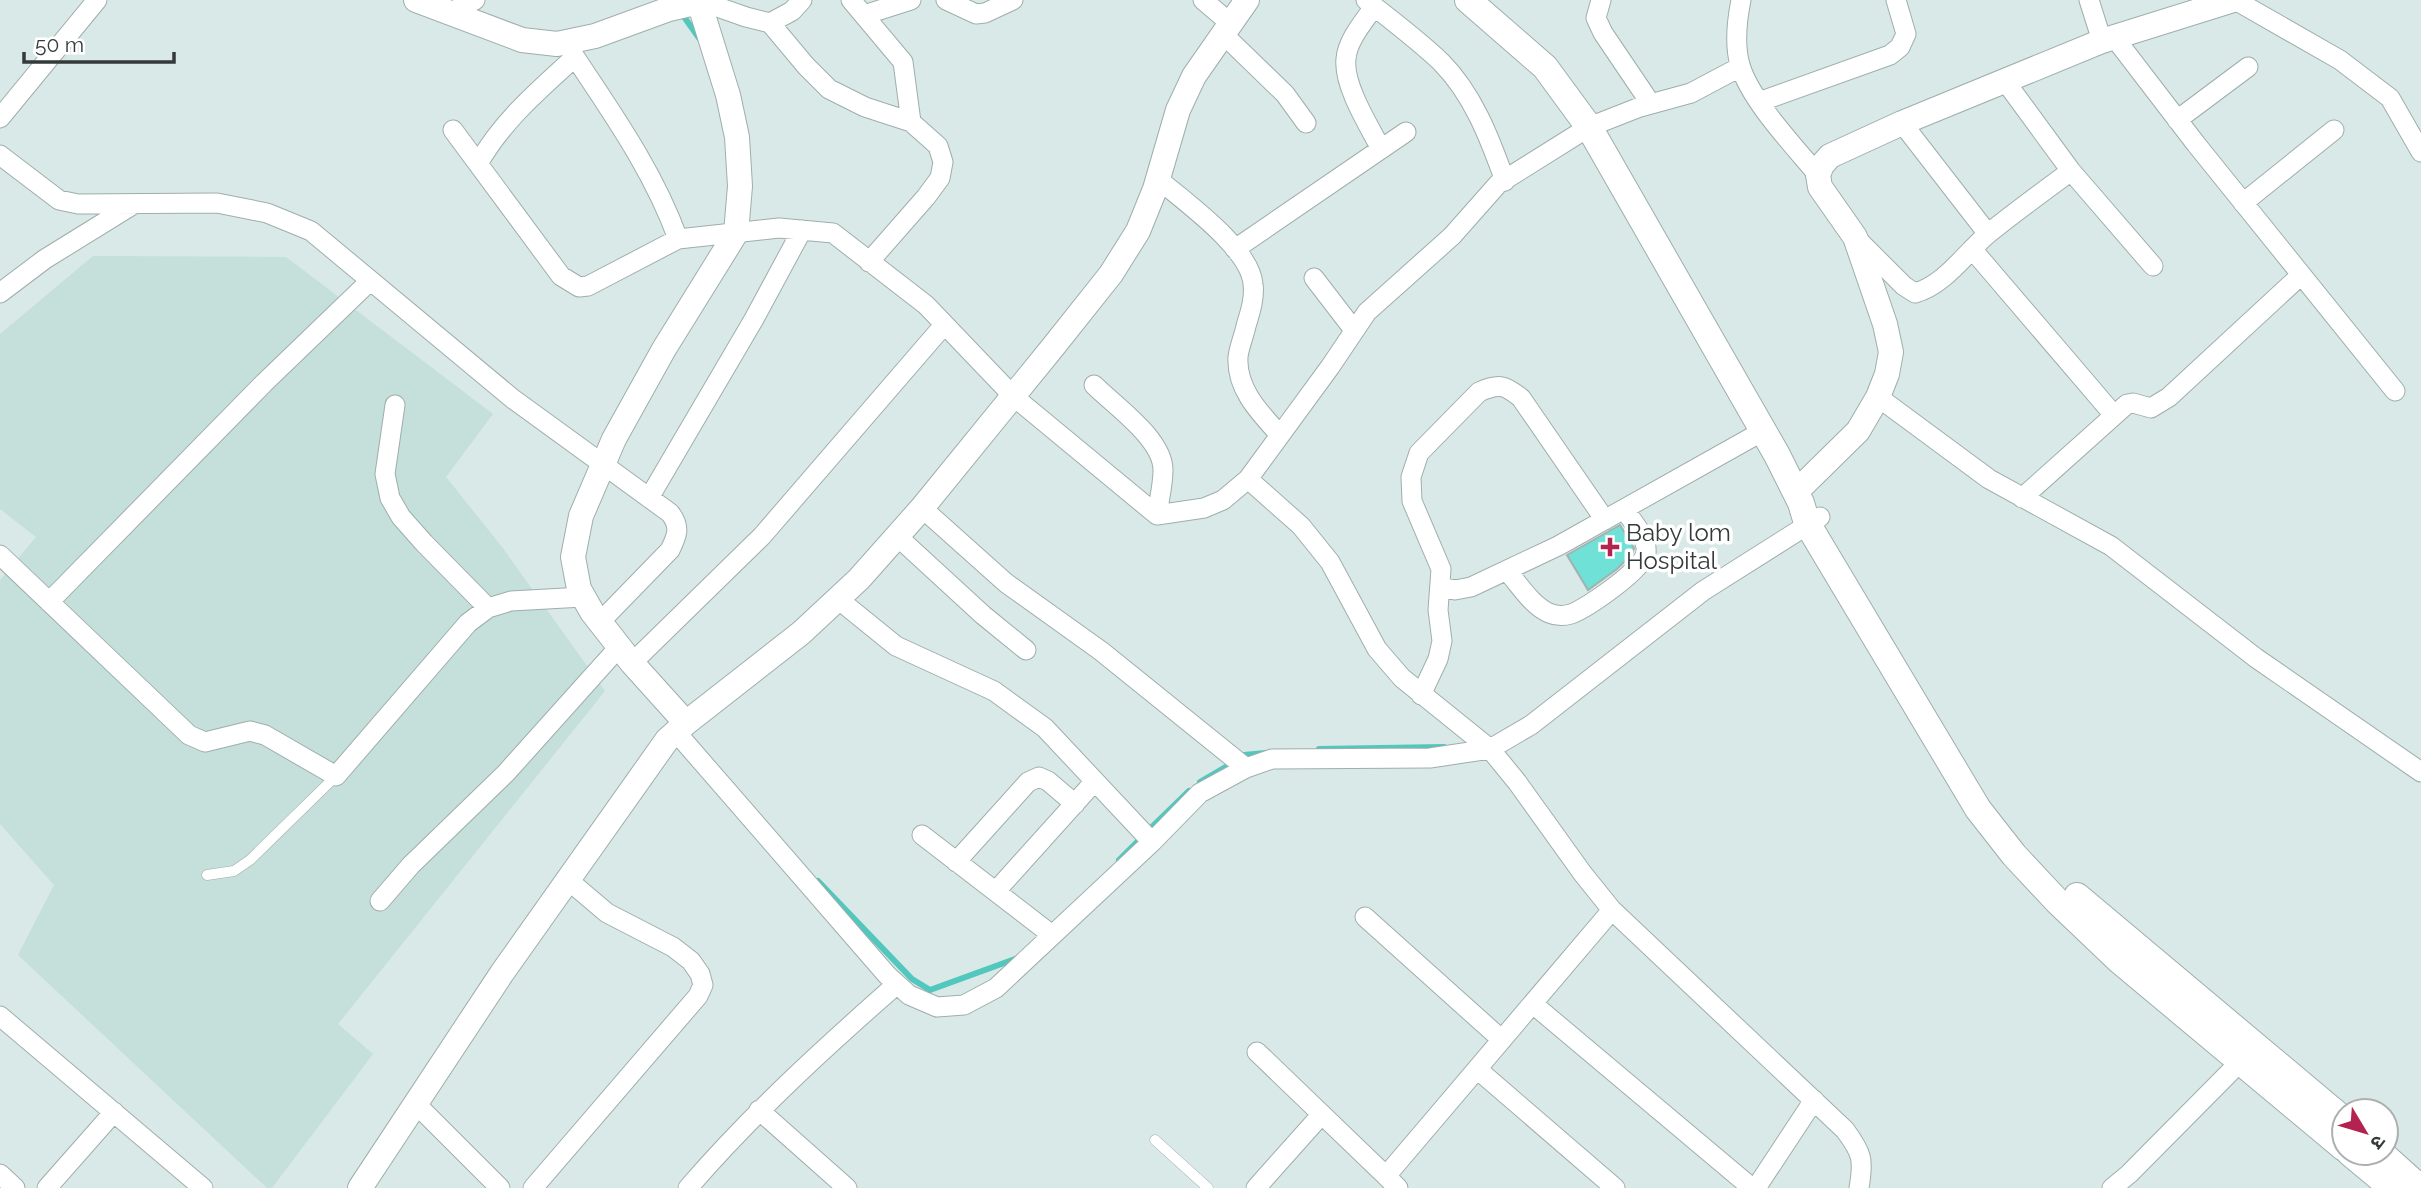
<svg xmlns="http://www.w3.org/2000/svg" width="2421" height="1188" font-family="Raleway,'Noto Sans Devanagari',sans-serif">
<style>
.built{fill:#c5dfdb}
.lines{fill:none;stroke-linecap:round;stroke-linejoin:round}
.stream{stroke:#52c7bd;stroke-width:6}
.building{fill:#6fe1d7;stroke:#a2b2b0;stroke-width:2}
.service-casing{stroke:#9eaeac;stroke-width:11}
.minor-casing{stroke:#9eaeac;stroke-width:21}
.tertiary-casing{stroke:#9eaeac;stroke-width:26}
.secondary-casing{stroke:#9eaeac;stroke-width:28}
.service{stroke:#fff;stroke-width:10}
.minor{stroke:#fff;stroke-width:19}
.tertiary{stroke:#fff;stroke-width:24}
.secondary{stroke:#fff;stroke-width:26}
.poi-dot{fill:#b42350;stroke:#fff;stroke-width:2.5}
.labels{text-anchor:middle;stroke-width:7;stroke-linejoin:round;paint-order:stroke}
.poi-label{font-size:24px;fill:#333a39;stroke:#fff;text-anchor:start}
</style>
<rect width="100%" height="100%" fill="#d8e9e7"/>
<path class="built" d="M93,256L286,257L493,414L446,477L502,547L605,691L338,1024L373,1054L272,1188H267L18,955L54,885L0,824V580L36,537L0,509V334Z"/>
<g class="lines">
<path class="stream" d="M682,14L699,38
M1319,749L1444,747
M1244,755L1266,753
M1200,782L1229,765
M1150,829L1189,791
M1119,860L1137,842
M818,881L912,979L930,990L1015,959"/>
</g>
<path class="building" d="M1620,525L1634,548L1632,554L1617,569L1588,590L1567,555Z"/>
<g class="lines">
<defs>
<path id="service" d="M207,875L234,871L250,860L336,776
M1155,1140L1208,1188"/>
<path id="minor" d="M698,0L746,17L770,23L792,11L802,0
M851,0L903,62L911,122
M946,0L976,14L985,13L1013,0
M1203,0L1230,23
M1366,0C1391,20 1418,40 1441,62C1473,94 1490,139 1505,181
M1601,0L1596,18L1603,33L1651,104
M1741,0C1737,20 1734,44 1740,65C1750,100 1794,146 1818,175
M2089,0L2102,41
M2235,0L2340,60L2390,98L2421,152
M1374,7C1364,21 1347,41 1346,59C1343,85 1369,126 1381,149
M451,12L475,0
M864,15L911,0
M770,23L806,66L829,89L865,107L911,122L938,146L943,162L940,178L926,197L869,262
M1223,34L1285,94L1306,123
M2114,37L2196,144L2395,391
M565,42C607,106 652,167 678,239
M2005,81L2071,171L2153,266
M1759,102L1890,55L1900,47L1906,34L1896,0
M0,118L97,0
M2177,120L2248,67
M1902,123L1988,234
M453,130L561,276L579,287L588,286L678,239L779,228L833,233L926,305L1013,396L1157,515L1204,508L1223,500L1248,479L1330,367L1367,312L1452,236L1498,184L1589,127L1640,107L1691,93L1740,67
M0,155L59,200L78,204L217,203L267,213L311,231L513,399L670,513C681,527 677,536 670,550L600,622
M478,164C502,121 539,90 575,57
M1158,179C1185,202 1250,248 1253,284C1255,298 1250,313 1246,326C1244,336 1239,347 1238,357C1236,389 1260,413 1280,435
M2243,203L2334,130
M1857,239L1904,286L1915,293C1945,285 1966,252 1989,233C2016,211 2044,191 2071,171
M1235,249L1406,132
M1972,249L2113,414
M1314,278L1354,330
M0,293L45,259L134,204
M1094,385C1115,406 1163,439 1163,470C1163,485 1159,500 1157,515
M1878,397L1989,479L2111,546L2256,658L2421,772
M395,405L385,474L390,498L401,517L424,543L488,608
M1248,479L1301,526L1330,562L1377,649L1402,678L1490,749L1517,782L1583,874L1612,910L1845,1130C1862,1153 1864,1159 1859,1188
M649,498L754,319L802,230
M2022,498L2127,404L2133,403L2151,408L2169,397L2301,275
M922,508L1006,583L1101,651L1246,768
M897,536L983,615L1026,650
M0,555L189,735L205,742L250,731L265,735L336,776L468,623L488,608L511,601L583,597
M1507,571C1519,584 1532,606 1549,613C1556,616 1564,616 1571,614C1587,608 1643,570 1646,553C1648,538 1632,521 1624,509
M1440,587L1455,590L1471,587L1558,546L1763,431
M838,599L896,646L994,691L1045,728L1152,842
M49,602L264,383L370,281
M632,663L762,536L944,325
M1421,695L1438,659L1442,641L1438,610L1441,569L1412,501L1411,477L1419,453L1479,392C1499,383 1505,385 1521,398L1605,520
M676,732L887,975L909,995L937,1007L964,1005L996,988L1152,842L1200,793L1246,768L1272,759L1430,758L1490,749L1531,725L1703,591L1820,517
M922,835L1052,935
M956,862L1028,782L1039,777L1048,781L1075,804
M996,891L1095,781
M380,901L411,865L506,773L619,647
M1365,917L1502,1040
M1533,1004L1752,1188
M0,1016L203,1188
M1257,1052L1386,1176
M1477,1069L1615,1188
M416,1104L500,1188
M759,1110L847,1188
M0,1174L15,1188
M47,1188L114,1112
M533,1188L698,996L703,985L700,974L691,961L673,947L607,913L568,880
M688,1188C752,1114 823,1049 897,984
M1256,1188L1322,1114
M1398,1188L1386,1176L1612,910
M1756,1188L1814,1100
M2112,1188L2129,1174L2241,1061"/>
<path id="tertiary" d="M416,0L522,40L557,44L595,36L669,9L699,2L728,95L737,137L740,186L736,233L664,349L614,439L581,516L573,557L579,589L592,612L632,663L686,723
M1796,492L1858,431L1878,397L1887,374L1891,352L1885,324L1855,237L1820,187L1818,175L1822,165L1830,156L1902,123L2102,41L2233,0
M360,1188L502,973L667,740L686,723L801,633L859,579L922,508L1053,347L1111,274L1138,231L1155,189L1178,110L1194,76L1247,0"/>
<path id="secondary" d="M1468,0L1545,67L1589,127L1777,455L1801,503L1807,523L1978,809L2014,855L2057,901L2120,961L2344,1148
M2077,896L2344,1120
M2350,1153L2392,1188
M2381,1153L2420,1188"/>
</defs>
<use href="#service" class="service-casing"/>
<use href="#minor" class="minor-casing"/>
<use href="#tertiary" class="tertiary-casing"/>
<use href="#secondary" class="secondary-casing"/>
<use href="#service" class="service"/>
<use href="#minor" class="minor"/>
<use href="#tertiary" class="tertiary"/>
<use href="#secondary" class="secondary"/>
</g>
<path class="poi-dot" d="M1606.5 536.5h7v7h7v7h-7v7h-7v-7h-7v-7h7z"/>
<g class="labels">
<g class="poi-label">
<text x="1626" y="541">Baby lom<tspan x="1626" dy="28">Hospital</tspan></text>
</g>
</g>
<g transform="translate(2365 1132) rotate(128)"><circle r="33" fill="#ffffff" stroke="#adb0b0" stroke-width="2"/>
<path d="M0-5L12 26L0 18L-12 26Z" fill="#b42350"/>
<text y="-10" font-size="19" font-weight="bold" text-anchor="middle" fill="#333a39">उ</text>
</g>
<path d="M24 52v10h150v-10" fill="none" stroke="#333a39" stroke-width="3.5"/>
<text x="35" y="52" font-size="21" fill="#333a39" stroke="#ffffff" stroke-width="5" paint-order="stroke">50 m</text>
</svg>
